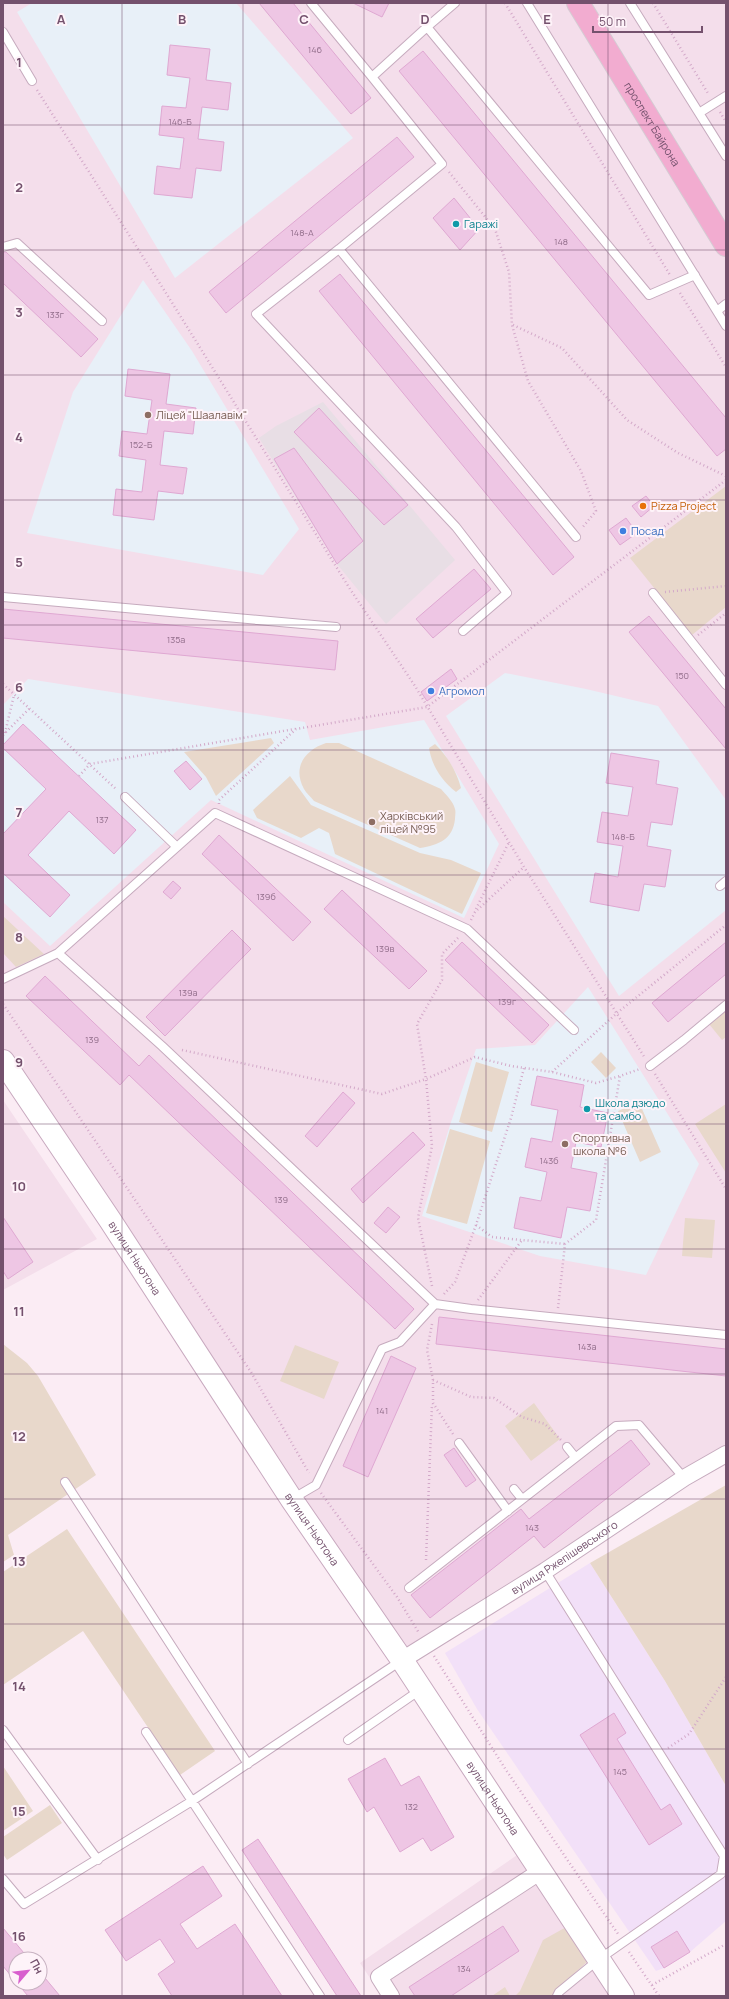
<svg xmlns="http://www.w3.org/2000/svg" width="729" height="1999" font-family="Manrope,sans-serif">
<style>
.residential{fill:#f4deeb}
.industrial{fill:#e8dee5}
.education{fill:#e8f0f8}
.medical{fill:#f2e0f8}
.green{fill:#e8d8cb}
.building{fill:#eec6e4;stroke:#dfa8d2}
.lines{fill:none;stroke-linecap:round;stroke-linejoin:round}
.lane-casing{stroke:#c6abbe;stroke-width:10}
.street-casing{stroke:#c6abbe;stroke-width:18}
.secondary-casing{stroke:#c8a9bf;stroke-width:24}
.primary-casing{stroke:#d5cbd3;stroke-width:24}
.path{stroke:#d3a9c9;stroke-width:2.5;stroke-dasharray:1 3;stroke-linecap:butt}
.lane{stroke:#fff;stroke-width:8}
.street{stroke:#fff;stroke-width:16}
.secondary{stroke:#fff;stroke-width:22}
.primary{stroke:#f2acd0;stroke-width:22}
.grid{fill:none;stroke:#74516d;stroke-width:1;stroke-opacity:0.55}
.culture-dot{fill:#0f9aa8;stroke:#fef3f9;stroke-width:1.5}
.education-dot{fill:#8d6e63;stroke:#fef3f9;stroke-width:1.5}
.food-dot{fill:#e8710a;stroke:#fef3f9;stroke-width:1.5}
.shop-dot{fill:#3f7fe0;stroke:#fef3f9;stroke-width:1.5}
.labels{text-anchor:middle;stroke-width:4;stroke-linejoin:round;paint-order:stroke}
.number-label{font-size:9px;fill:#926e8b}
.street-label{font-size:11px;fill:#74516d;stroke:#fef3f9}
.culture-label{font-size:11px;fill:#0d838f;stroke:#fef3f9;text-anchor:start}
.education-label{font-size:11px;fill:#785e54;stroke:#fef3f9;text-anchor:start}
.food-label{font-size:11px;fill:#c56008;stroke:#fef3f9;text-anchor:start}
.shop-label{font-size:11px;fill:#366cbe;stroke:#fef3f9;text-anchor:start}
.grid-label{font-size:13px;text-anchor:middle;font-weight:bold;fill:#74516d;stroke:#fef3f9;stroke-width:4;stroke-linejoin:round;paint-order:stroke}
</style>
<rect width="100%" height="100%" fill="#fbecf4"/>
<path class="residential" d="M3,3H726V1454L402,1660L3,1061Z
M3,1100L97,1239L3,1290Z
M520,1853L588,1961L555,1991L552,1996H382L360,1963Z
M598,1960L623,1996H557Z"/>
<path class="industrial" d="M323,402L455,560L386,624L337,564L259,438L276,426Z"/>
<path class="education" d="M32,3H236L353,138L175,278L17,12Z
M143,280L192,351L299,529L263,575L27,533L73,392Z
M505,673L586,689L658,706L726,800V910L619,996L446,716Z
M28,679L305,722L310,740L424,720L499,844L464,918L211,800L50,946L3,902V705Z
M588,987L699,1164L646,1275L540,1256L422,1216L450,1125L476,1049L535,1045Z"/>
<path class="medical" d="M590,1563L665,1681L726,1786V1921L690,1952L664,1968L656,1971L477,1709L445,1653Z"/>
<path class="green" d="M726,486V607L692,635L630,558Z
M271,738L274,743L216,796L206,777L184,752Z
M326,743H339L441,789C446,795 453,801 455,809C456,812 455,816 455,819C453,839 439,845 420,848L314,801C311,797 306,793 304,789C292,767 305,750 326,743Z
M435,744C448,757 456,770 461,788L456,792C441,780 432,766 429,748Z
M290,776L311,805L420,853L451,860L481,873L462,914L335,854L329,833L319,828L301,838L257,818L253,810Z
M3,916L44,954L16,967L3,953Z
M726,1010V1037L722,1040L709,1024Z
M601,1052L616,1068L606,1078L591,1062Z
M476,1062L509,1072L492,1132L459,1122Z
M639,1102L661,1152L640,1162L618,1111Z
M726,1104V1173L695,1124Z
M450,1129L490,1141L467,1224L426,1213Z
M685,1218L715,1220L712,1258L682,1256Z
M3,1344L27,1363L38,1376L96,1475L8,1535L14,1555L3,1562Z
M295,1345L339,1362L324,1399L280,1381Z
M534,1403L560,1439L531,1461L505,1426Z
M726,1485V1786L665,1681L590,1563Z
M67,1529L215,1751L180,1775L83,1631L3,1685V1572Z
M3,1766L33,1811L3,1831Z
M50,1805L62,1823L7,1860L3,1854V1837Z
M568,1926L588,1961L555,1991L552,1996H515L520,1991L543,1940Z
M505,1987L510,1996H492Z"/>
<path class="building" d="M259,3H293L371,98L351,114Z
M353,3H389L382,17Z
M170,45L210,49L206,80L231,83L228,110L202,107L198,139L224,142L221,171L196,168L192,198L154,194L157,166L180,169L184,138L159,135L162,106L186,108L190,78L167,75Z
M423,51L726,418V449L717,456L399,71Z
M397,137L414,157L226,313L209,292Z
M454,198L479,229L460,250L433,218Z
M3,252H6L98,339L81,357L3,283Z
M340,274L574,557L553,575L319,291Z
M128,369L170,374L166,404L196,408L193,434L164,431L160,465L187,468L183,494L158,491L154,520L113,515L116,489L142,492L146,460L119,456L122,431L147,434L152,400L125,396Z
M319,408L408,505L384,525L294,432Z
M294,448L363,541L337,564L274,459Z
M646,496L654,506L641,517L632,506Z
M626,518L637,533L620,545L609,530Z
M474,569L491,589L433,638L416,619Z
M3,609L338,641L335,670L3,638Z
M649,616L726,709V749L629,632Z
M451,669L457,679L427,701L421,692Z
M23,724L136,830L114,854L69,811L28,855L70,895L50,917L3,873V834L46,789L3,748V745Z
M611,753L659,761L656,784L678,788L672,825L651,822L647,846L671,850L665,887L644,884L639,911L590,902L595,873L618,877L623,846L597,842L602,812L628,816L633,787L606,783Z
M186,761L202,779L190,790L174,771Z
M219,835L311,922L293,941L202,854Z
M173,881L181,888L171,899L163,892Z
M342,890L427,971L409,989L324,909Z
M232,930L251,949L165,1036L146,1017Z
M462,942L549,1025L532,1043L445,960Z
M726,942V974L668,1022L652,1003Z
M45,976L139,1066L149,1055L414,1309L395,1329L129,1075L120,1085L26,996Z
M537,1076L584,1085L580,1107L608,1113L601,1147L576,1142L571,1168L597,1173L590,1211L567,1207L561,1238L514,1228L520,1197L541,1201L547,1172L525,1167L531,1138L552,1142L558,1110L531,1105Z
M343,1092L355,1103L317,1147L305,1136Z
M413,1132L425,1145L363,1203L351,1189Z
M388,1207L400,1217L386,1233L374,1223Z
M3,1217L33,1262L8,1279L3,1271Z
M439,1317L726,1349V1376L436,1344Z
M391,1356L416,1368L368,1477L343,1466Z
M631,1440L650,1464L544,1548L534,1536L430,1618L411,1595L521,1509L529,1519Z
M454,1448L476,1480L466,1487L444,1455Z
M614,1713L626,1733L617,1739L661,1810L670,1804L682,1824L649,1845L580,1735Z
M385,1758L401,1786L419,1776L454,1837L431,1851L423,1838L400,1852L374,1807L367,1812L348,1779Z
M258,1839L361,1996H337L242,1850Z
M203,1866L222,1896L180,1924L197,1949L235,1924L282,1996H172L158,1974L175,1962L160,1939L126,1961L105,1930Z
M503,1926L519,1951L451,1996H415L409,1987Z
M3,1928L29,1959H16V1982L3,1966Z
M677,1931L690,1952L664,1968L651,1947Z
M40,1972L60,1996H28L17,1983H40Z"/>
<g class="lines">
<defs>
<path id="lane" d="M311,3L372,77L427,27L649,295L695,275
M527,3L726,326
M630,3L726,156
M427,27L455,3
M3,32L32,81
M372,77L442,164L339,249L576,537
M699,113L726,96
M3,247L17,243L102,321
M339,249L256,314L456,527L507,593L463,631
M717,311L726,304
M653,593L726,685
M3,597L336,627
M125,797L177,847
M720,886L726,881
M58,953L215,813L467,929L574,1030
M3,979L58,953L162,1046L435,1304
M650,1066L684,1040L726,1005
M459,1443L508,1511
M567,1447L575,1457
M65,1482L248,1764
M514,1489L522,1499
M292,1499L316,1485L382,1349L400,1342L435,1304L471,1309L726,1335
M545,1571L724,1856L721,1874L598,1960L559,1992L557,1996
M409,1588L616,1426L639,1425L684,1478
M3,1730L98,1860
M146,1732L192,1801L402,1660
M348,1740L420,1690
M3,1879L24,1904L192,1801L320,1996"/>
<g id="street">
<path id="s1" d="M402,1660L545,1571L684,1478L726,1454"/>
<path d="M391,1996L379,1977L541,1871"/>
</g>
<g id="secondary">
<path id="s2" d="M3,1061L110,1220L292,1500L402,1660L623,1996"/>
</g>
<g id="primary">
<path id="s3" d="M578,3L726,245"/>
</g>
</defs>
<use href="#lane" class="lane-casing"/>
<use href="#street" class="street-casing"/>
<use href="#secondary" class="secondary-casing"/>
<use href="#primary" class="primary-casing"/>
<path class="path" d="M505,3L670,275
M653,3L709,95
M37,90L171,301L350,589L415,686L524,867L645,1058
M720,112L726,122
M449,172L495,229L509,272L512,325L528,381L581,471L596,511L582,528
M680,293L726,367
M513,325L562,348L627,420L678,453L726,476
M665,592L726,586
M698,635L726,613
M3,684L117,790
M5,733L14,695
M3,735L30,708
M79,776L90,764L295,729
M219,804V800L296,729L427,707L726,480
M476,909L509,842
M471,920L475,912L524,867
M3,1004L251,1372L309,1473
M182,1050L382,1094L426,1079L475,1057L511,1066L552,1072L596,1083L620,1076
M552,1072L617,1013L726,925
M655,1074L726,1189
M476,1225L492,1237L521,1240
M432,1286L418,1218L432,1146L426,1079L417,1024L442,980V954L459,937
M444,1294L455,1282L476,1225L511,1118L524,1068
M478,1300L522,1240L565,1244
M558,1308L565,1244L596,1220L620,1076L640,1069
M432,1324L427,1350L433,1380V1403L453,1434
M433,1380L471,1397L494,1398L522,1417L545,1424L561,1440
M321,1493L397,1597L419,1633
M426,1560L432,1404
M434,1656L506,1770L618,1934
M668,1748L689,1734L726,1677
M629,1952L659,1996
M652,1985L726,1944"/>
<use href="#lane" class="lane"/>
<use href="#street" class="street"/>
<use href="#secondary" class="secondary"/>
<use href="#primary" class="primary"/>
</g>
<path class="grid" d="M122,3V1996M243,3V1996M364,3V1996M486,3V1996M608,3V1996M3,125H726M3,250H726M3,375H726M3,500H726M3,625H726M3,750H726M3,875H726M3,1000H726M3,1124H726M3,1249H726M3,1374H726M3,1499H726M3,1624H726M3,1749H726M3,1874H726"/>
<g class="culture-dot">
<circle cx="456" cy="224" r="4"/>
<circle cx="587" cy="1109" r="4"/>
</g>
<g class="education-dot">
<circle cx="148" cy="415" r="4"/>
<circle cx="372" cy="822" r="4"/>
<circle cx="565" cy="1144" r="4"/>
</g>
<circle class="food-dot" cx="643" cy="506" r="4"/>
<g class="shop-dot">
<circle cx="623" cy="531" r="4"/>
<circle cx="431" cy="691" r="4"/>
</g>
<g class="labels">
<g class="number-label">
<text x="315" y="53">146</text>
<text x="180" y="125">146-Б</text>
<text x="302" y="236">148-А</text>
<text x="561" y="245">148</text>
<text x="55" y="318">133г</text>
<text x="141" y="448">152-Б</text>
<text x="176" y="643">135а</text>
<text x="682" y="679">150</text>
<text x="102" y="823">137</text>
<text x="623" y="840">148-Б</text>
<text x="266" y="900">139б</text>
<text x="385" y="952">139в</text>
<text x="188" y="996">139а</text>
<text x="507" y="1005">139г</text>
<text x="92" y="1043">139</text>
<text x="549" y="1164">143б</text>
<text x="281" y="1203">139</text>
<text x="587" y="1350">143а</text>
<text x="382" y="1414">141</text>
<text x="532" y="1531">143</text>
<text x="620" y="1775">145</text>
<text x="411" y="1810">132</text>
<text x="464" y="1972">134</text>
</g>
<g class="street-label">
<text dy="4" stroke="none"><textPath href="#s3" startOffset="142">проспект Байрона</textPath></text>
<text dy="4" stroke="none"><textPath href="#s2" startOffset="237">вулиця Ньютона</textPath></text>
<text dy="4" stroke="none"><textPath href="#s2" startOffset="561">вулиця Ньютона</textPath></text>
<text dy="4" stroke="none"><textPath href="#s1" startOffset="192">вулиця Ржепішевського</textPath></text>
<text dy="4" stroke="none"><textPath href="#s2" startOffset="885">вулиця Ньютона</textPath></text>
</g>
<g class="culture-label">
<text x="464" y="228">Гаражі</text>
<text x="595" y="1107">Школа дзюдо<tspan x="595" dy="13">та самбо</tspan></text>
</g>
<g class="education-label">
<text x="156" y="419">Ліцей "Шаалавім"</text>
<text x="380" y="820">Харківський<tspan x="380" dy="13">ліцей №95</tspan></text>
<text x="573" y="1142">Спортивна<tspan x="573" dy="13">школа №6</tspan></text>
</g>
<g class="food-label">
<text x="651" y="510">Pizza Project</text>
</g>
<g class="shop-label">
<text x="631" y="535">Посад</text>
<text x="439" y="695">Агромол</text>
</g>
</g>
<g class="grid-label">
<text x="61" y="24">A</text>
<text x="182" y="24">B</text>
<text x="304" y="24">C</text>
<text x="425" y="24">D</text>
<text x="547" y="24">E</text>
<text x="19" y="67">1</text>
<text x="19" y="192">2</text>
<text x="19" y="317">3</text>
<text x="19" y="442">4</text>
<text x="19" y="567">5</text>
<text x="19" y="692">6</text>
<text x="19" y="817">7</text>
<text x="19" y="942">8</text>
<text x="19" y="1067">9</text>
<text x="19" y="1191">10</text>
<text x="19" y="1316">11</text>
<text x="19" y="1441">12</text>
<text x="19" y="1566">13</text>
<text x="19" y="1691">14</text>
<text x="19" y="1816">15</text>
<text x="19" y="1941">16</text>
</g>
<rect width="729" height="1999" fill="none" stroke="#74516d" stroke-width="8"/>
<g transform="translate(28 1971) rotate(62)"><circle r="19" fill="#fef3f9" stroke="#c7b2c1"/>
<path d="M0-3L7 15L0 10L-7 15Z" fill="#d85fce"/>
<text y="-6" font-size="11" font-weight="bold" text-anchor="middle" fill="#74516d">Пн</text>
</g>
<path d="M593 26v6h109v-6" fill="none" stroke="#74516d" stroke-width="2"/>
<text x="599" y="26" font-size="12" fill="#74516d" stroke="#fef3f9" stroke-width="3" paint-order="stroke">50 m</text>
</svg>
